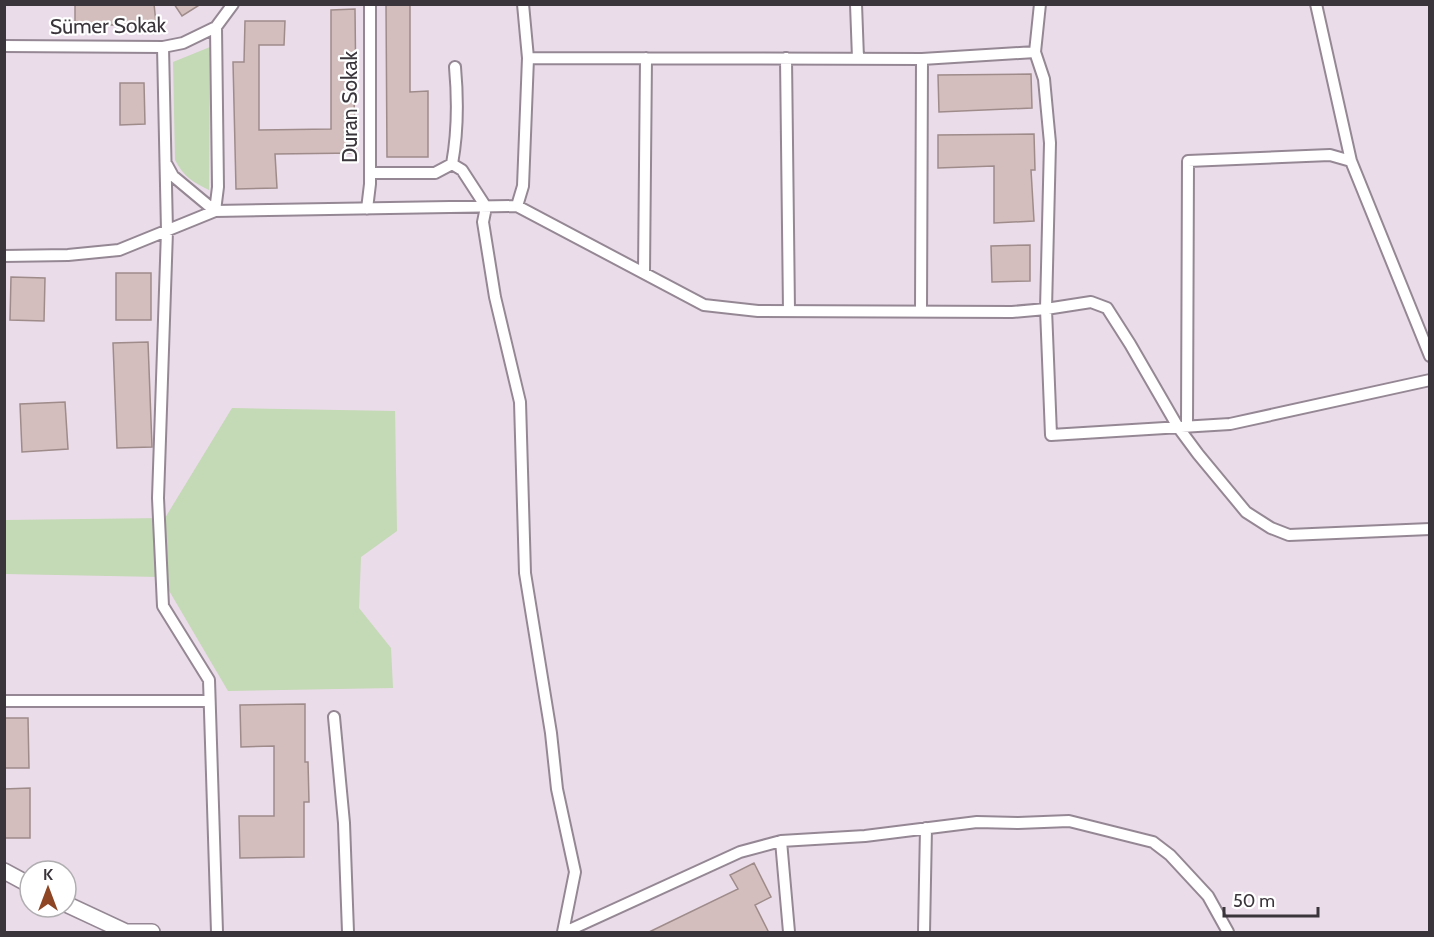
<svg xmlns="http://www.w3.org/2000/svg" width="1434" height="937" font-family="Cabin,sans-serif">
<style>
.green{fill:#c4d9b5}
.building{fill:#d3bebd;stroke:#9e8b8a;stroke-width:1.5}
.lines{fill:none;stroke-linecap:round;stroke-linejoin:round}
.street-casing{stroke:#958894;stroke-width:14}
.secondary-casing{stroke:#958894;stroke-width:18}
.street{stroke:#fff;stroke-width:10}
.secondary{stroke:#fff;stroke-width:15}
.labels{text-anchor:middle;stroke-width:4.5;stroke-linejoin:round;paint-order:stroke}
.street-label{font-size:21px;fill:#3a353a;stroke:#fff}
</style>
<rect width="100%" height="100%" fill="#eadce9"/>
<path class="green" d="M210,47L209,190C194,183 183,176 175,160L173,62Z
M232,408L395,411L397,531L361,557L359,608L391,648L393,688L228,691L161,577L5,574V520L165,518Z"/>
<path class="building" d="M75,4H154L156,23L116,25H75Z
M174,4H201L182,16Z
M386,4H410V92L428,91V157H387Z
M355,9L356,100H354L356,153L275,154L277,188L236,189L233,62H244L245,21H285L284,45H259V130L331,129V10Z
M1031,74L1032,108L939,112L938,75Z
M120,83H144L145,124L120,125Z
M1034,134L1035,170H1031L1034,221L994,223V166L938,168V135Z
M1030,245V281L992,282L991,246Z
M116,273H151V320H116Z
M11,277L45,278L44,321L10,320Z
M148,342L152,447L117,448L113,343Z
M65,402L68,449L22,452L20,404Z
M305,704V762H308L309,802H304V857L240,858L239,816H274V746L241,747L240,705Z
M4,718H28L29,768H4Z
M30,788V838H4V789Z
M754,863L771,897L755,905L769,933H647L738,889L730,875Z"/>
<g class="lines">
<defs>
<path id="street" d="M856,4L858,58
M1316,4L1351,161L1430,356
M4,46L163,47L183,43L216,27L233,4
M163,47L167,231L158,498L163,606L209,680L217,932
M1035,52L1040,4
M528,58L922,59L1035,52L1044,79L1050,143L1046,309L1091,302L1107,308L1130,344L1178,427L1198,454L1246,512L1271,528L1289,535L1430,529
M786,58L789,311
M452,164L462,170L486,207L483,222L495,297L520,402L525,573L551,733L557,789L575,872L563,932
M167,165L173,176L215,211L218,187L216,27
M370,173H435L452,164C458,131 458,100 455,67
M517,206L523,186L528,58L523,4
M367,209L370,184V4
M4,256L68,255L119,250L215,211L517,206L704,305L758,311L1012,312L1046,309L1051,435L1230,424L1430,380
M644,273L646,58
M921,311L922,59
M1187,427L1188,161L1330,155L1351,161
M4,701H209
M334,717L344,823L348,932
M781,841L789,932
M565,932L740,852L781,841L865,836L977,822L1018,823L1069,821L1153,842L1170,855L1208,896L1228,932
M924,932L926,828"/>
<path id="secondary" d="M4,871L30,885
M66,904L126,932H152"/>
</defs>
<use href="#street" class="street-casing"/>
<use href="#secondary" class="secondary-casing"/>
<use href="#street" class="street"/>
<use href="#secondary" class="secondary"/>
</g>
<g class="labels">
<g class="street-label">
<text transform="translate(108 26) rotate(-1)" y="7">Sümer Sokak</text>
<text transform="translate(350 107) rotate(-90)" y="7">Duran Sokak</text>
</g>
</g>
<rect width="1434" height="937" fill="none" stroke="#3a353a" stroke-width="12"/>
<g transform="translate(48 889)"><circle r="28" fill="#ffffff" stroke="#b0aeb0" stroke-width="1.5"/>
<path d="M0-4.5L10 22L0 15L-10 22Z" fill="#8d4524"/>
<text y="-9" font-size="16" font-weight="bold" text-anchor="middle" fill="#3a353a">K</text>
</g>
<path d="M1224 907v9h94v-9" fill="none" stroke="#3a353a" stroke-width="3"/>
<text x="1233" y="907" font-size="18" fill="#3a353a" stroke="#ffffff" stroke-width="4.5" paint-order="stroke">50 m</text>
</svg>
